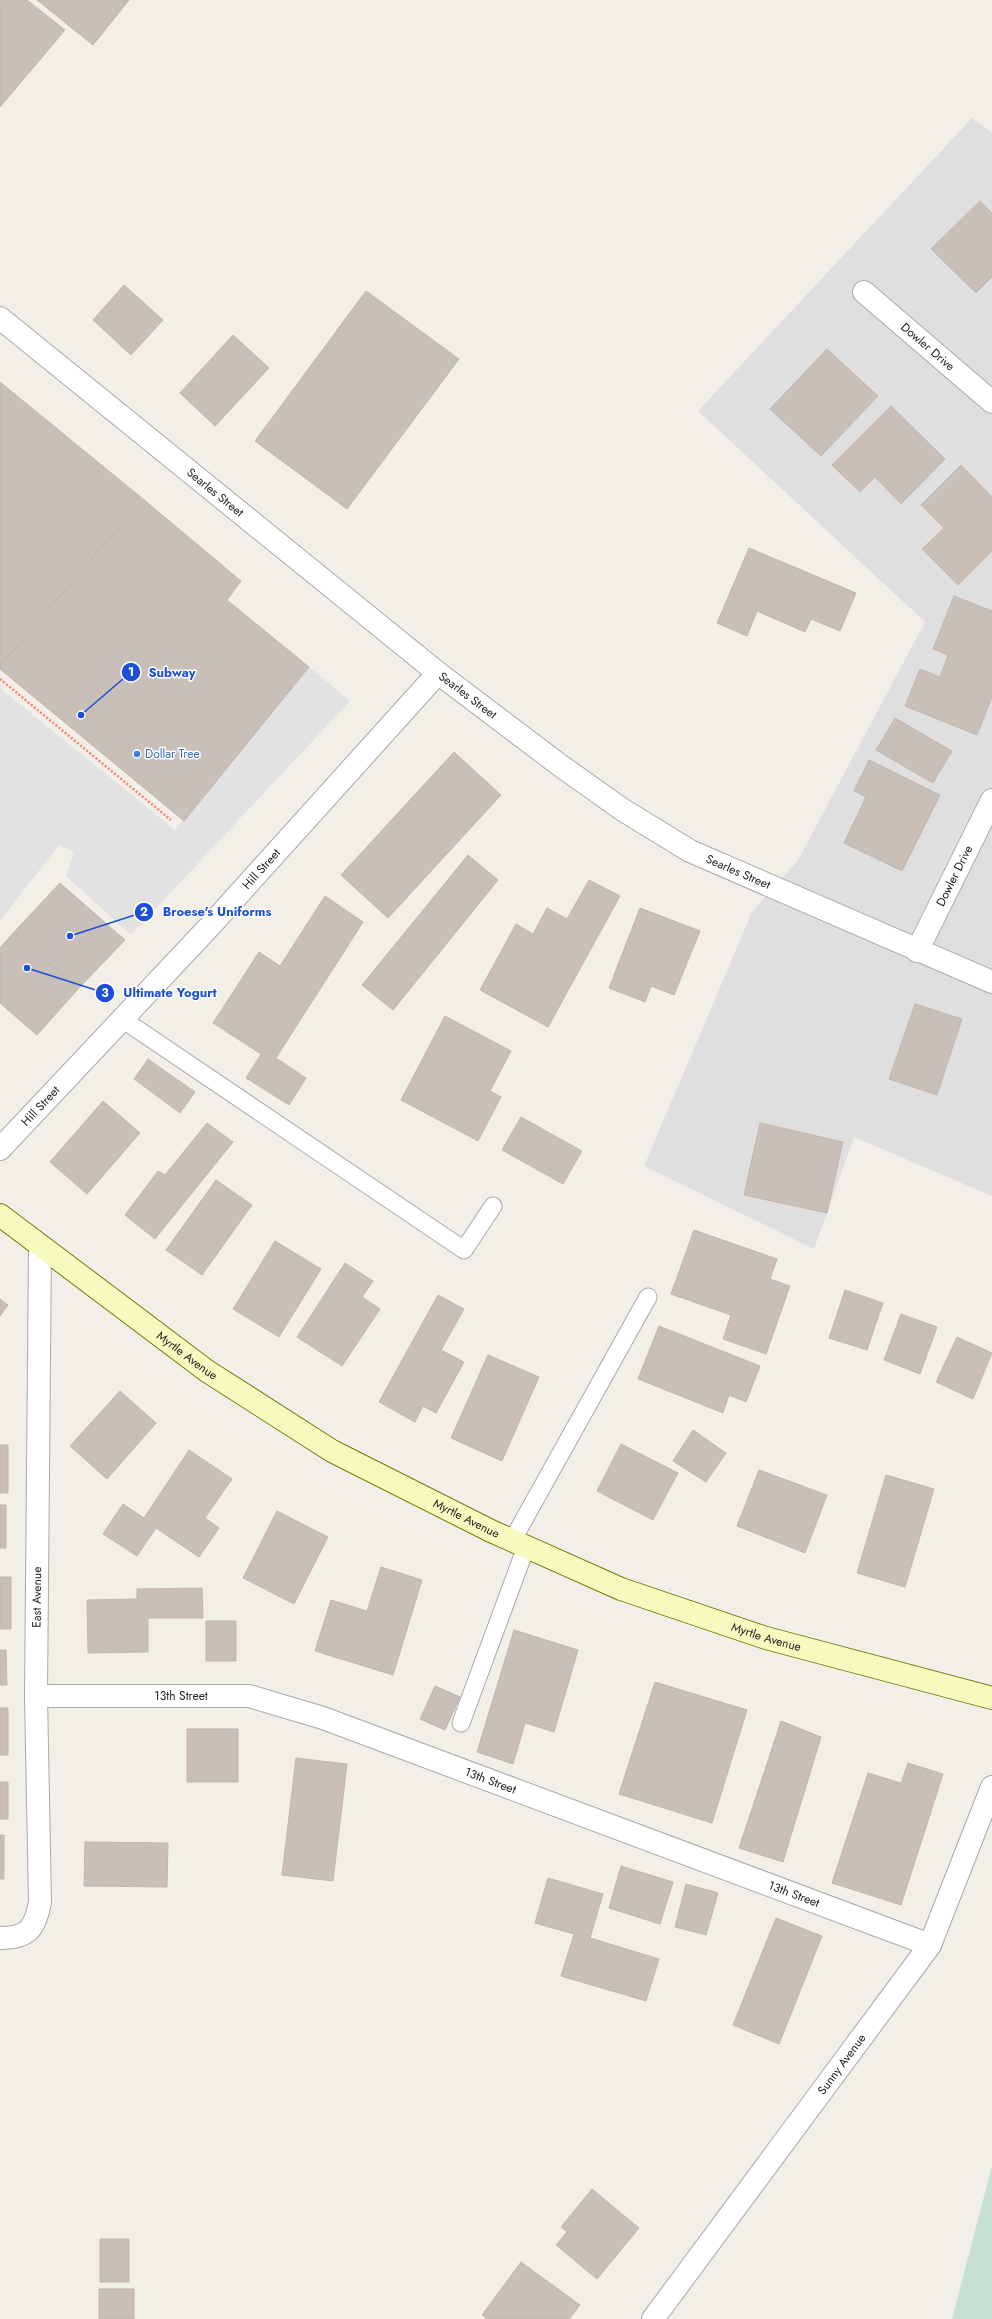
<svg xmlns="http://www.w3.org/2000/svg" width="992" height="2319" font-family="Jost,sans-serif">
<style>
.residential{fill:#e0dfdf}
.wetland{fill:#c6e0d4}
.parking{fill:#e2e2e2}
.building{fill:#c7bfb8;stroke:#c4b6ab}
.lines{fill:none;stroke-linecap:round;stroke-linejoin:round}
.lane-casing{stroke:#a9a9a9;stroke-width:19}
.street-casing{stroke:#a9a9a9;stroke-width:24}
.secondary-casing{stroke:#707d05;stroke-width:24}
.path{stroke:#fa8072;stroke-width:2.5;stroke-dasharray:2 2;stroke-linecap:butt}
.lane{stroke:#fff;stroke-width:17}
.street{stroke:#fff;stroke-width:22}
.secondary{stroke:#f7fabf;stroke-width:22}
.shop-dot{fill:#3f7fe0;stroke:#fff;stroke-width:1.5}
.labels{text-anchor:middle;stroke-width:3;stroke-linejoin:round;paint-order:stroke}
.street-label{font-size:12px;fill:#222;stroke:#fff}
.shop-label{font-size:12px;fill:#366cbe;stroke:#fff;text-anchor:start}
.leader{fill:none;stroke:#1d4ed8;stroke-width:1.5}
.callout-dot{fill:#1d4ed8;stroke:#fff;stroke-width:1.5}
.mark-label{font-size:12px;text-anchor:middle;font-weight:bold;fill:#fff}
.callout-label{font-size:13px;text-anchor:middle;font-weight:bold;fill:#1d4ed8;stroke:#fff;stroke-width:3;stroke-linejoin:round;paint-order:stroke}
</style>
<rect width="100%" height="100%" fill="#f2efe9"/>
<path class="residential" d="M972,118L992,133V1196L854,1137L814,1249L644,1166L752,912L798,860L925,622L698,411Z"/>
<path class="wetland" d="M992,2166V2319H952Z"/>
<path class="parking" d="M309,667L350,701L131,935L66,876L74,852L59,845L0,921V688L175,830Z"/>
<path class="building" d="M0,0H27L65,30L0,107Z
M37,0H129L93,45Z
M980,201L992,213V277L976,293L931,249Z
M124,285L163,320L131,355L93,320Z
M366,291L459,359L347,509L255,441Z
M233,335L269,368L215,426L180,393Z
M827,349L878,396L821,456L770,409Z
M0,382L143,499L0,666Z
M891,406L945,459L901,504L875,477L860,492L832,465Z
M961,465L992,497V551L958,585L922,549L944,528L921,505Z
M143,499L241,581L227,600L309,667L184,821L0,669V666Z
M749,548L856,593L840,631L811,619L805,632L757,611L747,636L717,623Z
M954,596L992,611V697L977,735L905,706L920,669L940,677L948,655L933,649Z
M895,718L952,751L933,783L876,750Z
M454,752L501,795L388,918L341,875Z
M869,760L940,795L902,871L844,843L866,797L854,791Z
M468,855L498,880L393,1010L362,985Z
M589,880L620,896L548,1027L480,990L516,924L533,934L547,908L567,919Z
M60,883L125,940L78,989L14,932Z
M325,896L363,922L276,1058L306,1078L289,1105L246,1078L261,1054L213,1023L259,952L280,966Z
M640,908L700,931L674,995L651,986L645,1002L609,988Z
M14,932L78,989L37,1035L0,1003V948Z
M915,1004L962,1019L937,1095L889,1079Z
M445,1016L511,1051L490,1091L501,1097L478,1141L401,1100Z
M148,1059L195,1092L180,1113L134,1079Z
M103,1101L140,1133L87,1194L50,1162Z
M521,1117L582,1151L563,1184L502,1150Z
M207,1123L233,1142L155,1239L125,1215L158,1171L165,1175Z
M760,1123L843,1142L827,1213L744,1195Z
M216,1180L252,1205L202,1275L166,1250Z
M694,1230L777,1259L770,1279L790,1286L766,1354L723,1339L731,1315L671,1294Z
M275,1241L321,1269L279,1337L233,1309Z
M345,1263L373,1281L362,1297L380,1309L342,1366L297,1337Z
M845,1290L883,1303L867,1350L829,1338Z
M438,1295L464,1309L441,1350L464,1362L436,1413L423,1406L415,1422L379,1402Z
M0,1299L8,1305L0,1316Z
M901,1314L937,1327L920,1374L884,1360Z
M659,1326L760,1366L746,1402L729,1395L723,1413L638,1379Z
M957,1337L992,1353L973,1399L936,1382Z
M488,1355L539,1377L502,1461L451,1438Z
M120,1391L156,1423L107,1479L70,1446Z
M693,1430L726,1453L706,1482L673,1461Z
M621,1444L678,1473L653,1520L597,1491Z
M0,1445H8V1493H0Z
M189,1450L232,1479L205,1518L219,1528L199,1557L156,1528L137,1556L103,1534L123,1504L144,1518Z
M759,1470L827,1495L805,1553L737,1526Z
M886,1475L934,1489L905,1587L857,1573Z
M0,1505H6V1548H0Z
M277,1511L328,1537L294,1604L243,1578Z
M381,1567L422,1580L393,1675L315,1651L331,1600L367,1611Z
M0,1577H11V1629H0Z
M202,1588L203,1618H148V1652L88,1653L87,1600L137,1599V1589Z
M206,1621H236V1661H206Z
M514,1630L578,1650L554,1732L525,1723L513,1764L477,1752Z
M0,1650H6L7,1685H0Z
M655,1682L747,1710L712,1823L619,1794Z
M435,1686L460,1697L445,1730L420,1719Z
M0,1708H8V1755H0Z
M781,1721L821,1737L783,1862L739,1848Z
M187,1729H238V1782H187Z
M296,1758L347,1764L333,1881L282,1875Z
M908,1763L943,1774L901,1905L832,1883L868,1773L901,1783Z
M0,1782H8V1819H0Z
M0,1835H4V1879H0Z
M85,1842L168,1843L167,1887L84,1886Z
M621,1866L673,1882L660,1924L609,1908Z
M548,1878L603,1894L590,1938L659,1959L646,2001L561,1976L574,1934L535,1923Z
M686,1884L718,1893L706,1935L675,1927Z
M776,1918L822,1936L779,2044L733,2025Z
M592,2189L639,2228L597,2279L556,2245L567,2232L561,2227Z
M100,2239H129V2282H100Z
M521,2262L580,2305L569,2319H487L482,2315Z
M99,2289H134V2319H99Z"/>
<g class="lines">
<defs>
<path id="lane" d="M122,1019L464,1250L493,1206
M512,1541L648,1297
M461,1723L526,1547"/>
<g id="street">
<path id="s1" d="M864,292L992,402"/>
<path id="s2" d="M0,318L438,673L561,766L623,810L690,851L992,982"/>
<path id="s3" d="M917,951L992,800"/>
<path id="s4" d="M0,1149L210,926L438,673"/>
<path id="s5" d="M36,1696H249L323,1718L930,1945"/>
<path id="s6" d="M0,1938C28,1938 35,1929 40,1902L36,1696L40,1247"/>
<path id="s7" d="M653,2319L930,1945L992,1787"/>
</g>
<g id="secondary">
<path id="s8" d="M0,1215L207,1371L332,1451L491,1531L621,1589L766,1638L992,1698"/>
</g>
</defs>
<use href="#lane" class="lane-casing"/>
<use href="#street" class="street-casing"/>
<use href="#secondary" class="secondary-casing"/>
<path class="path" d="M0,679L171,820"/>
<use href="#lane" class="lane"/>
<use href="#street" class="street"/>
<use href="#secondary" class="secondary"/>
</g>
<circle class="shop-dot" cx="137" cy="754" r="4"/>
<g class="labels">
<g class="street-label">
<text dy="4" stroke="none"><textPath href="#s1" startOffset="84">Dowler Drive</textPath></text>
<text dy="4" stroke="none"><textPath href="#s2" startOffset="277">Searles Street</textPath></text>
<text dy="4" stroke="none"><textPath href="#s2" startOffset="601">Searles Street</textPath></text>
<text dy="4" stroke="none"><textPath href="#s4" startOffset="383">Hill Street</textPath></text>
<text dy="4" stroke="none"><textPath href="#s2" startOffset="925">Searles Street</textPath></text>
<text dy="4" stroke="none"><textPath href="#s3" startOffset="84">Dowler Drive</textPath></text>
<text dy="4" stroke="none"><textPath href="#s4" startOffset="59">Hill Street</textPath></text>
<text dy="4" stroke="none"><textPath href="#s8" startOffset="234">Myrtle Avenue</textPath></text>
<text dy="4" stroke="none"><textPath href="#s8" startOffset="558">Myrtle Avenue</textPath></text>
<text dy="4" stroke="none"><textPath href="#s6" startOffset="366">East Avenue</textPath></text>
<text dy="4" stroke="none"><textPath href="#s8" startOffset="881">Myrtle Avenue</textPath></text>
<text dy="4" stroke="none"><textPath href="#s5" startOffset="145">13th Street</textPath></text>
<text dy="4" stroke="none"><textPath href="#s5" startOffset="469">13th Street</textPath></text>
<text dy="4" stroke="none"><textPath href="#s5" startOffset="793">13th Street</textPath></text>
<text dy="4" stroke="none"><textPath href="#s7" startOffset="317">Sunny Avenue</textPath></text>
</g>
<g class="shop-label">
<text x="145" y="758">Dollar Tree</text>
</g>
</g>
<path class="leader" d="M81 715L131 672M70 936L144 912M27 968L105 993"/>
<g class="callout-dot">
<circle cx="81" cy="715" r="4"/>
<circle cx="70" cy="936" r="4"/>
<circle cx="27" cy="968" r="4"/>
<circle cx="131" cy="672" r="10"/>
<circle cx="144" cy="912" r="10"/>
<circle cx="105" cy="993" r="10"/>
</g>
<g class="mark-label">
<text x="131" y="676">1</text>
<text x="144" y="916">2</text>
<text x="105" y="997">3</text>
</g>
<g class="callout-label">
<text x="172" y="677">Subway</text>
<text x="217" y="916">Broese's Uniforms</text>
<text x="170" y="997">Ultimate Yogurt</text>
</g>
</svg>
